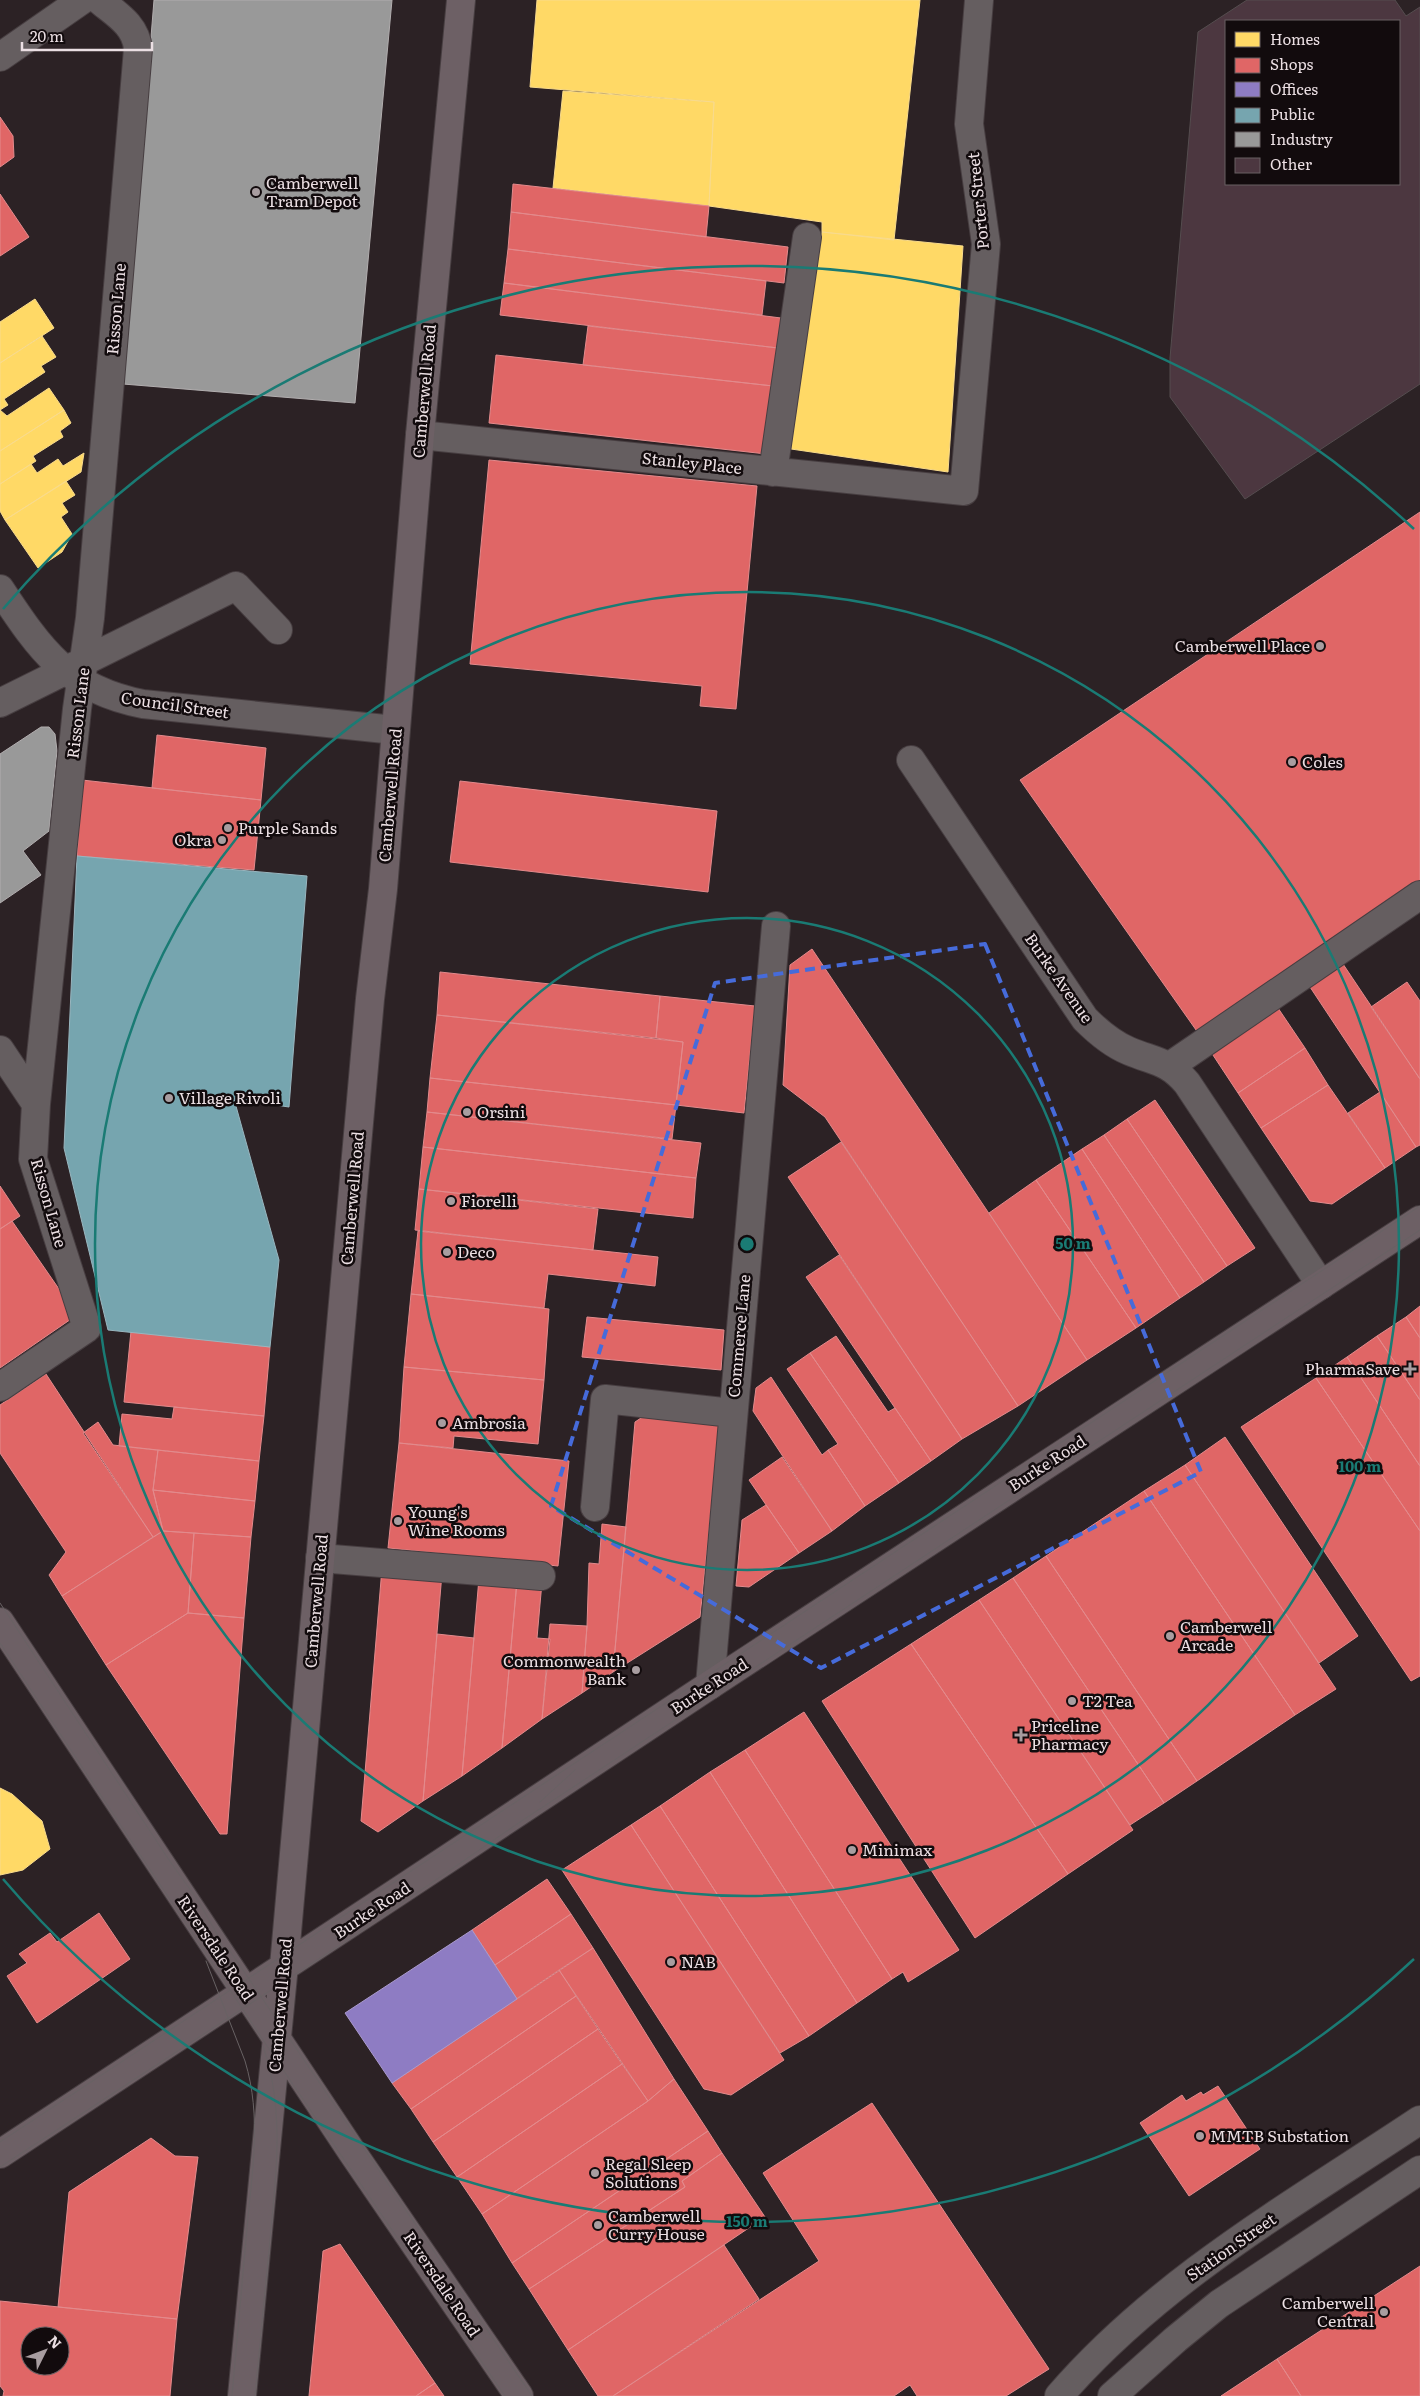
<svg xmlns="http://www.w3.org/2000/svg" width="1420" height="2396" font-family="Literata,serif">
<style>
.homes{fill:#ffd966;stroke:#f9db8c}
.shops{fill:#e06666;stroke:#e38a8c;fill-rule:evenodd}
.offices{fill:#8e7cc3;stroke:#aa9acd}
.public{fill:#76a5af;stroke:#99b6bf}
.industry{fill:#999;stroke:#b2aeaf}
.building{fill:#4c3740;stroke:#554d4f;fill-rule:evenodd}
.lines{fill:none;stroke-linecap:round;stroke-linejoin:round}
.minor-casing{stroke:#473e41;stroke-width:30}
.major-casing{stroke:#473e41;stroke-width:30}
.minor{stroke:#655e60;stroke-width:28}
.major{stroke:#6d6065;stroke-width:28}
.tram{stroke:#686264;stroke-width:1}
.marked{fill:none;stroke:#466bda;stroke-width:4;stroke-dasharray:10 6;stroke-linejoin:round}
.ring{fill:none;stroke:#1a7b74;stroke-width:2.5}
.poi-dot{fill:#a89da0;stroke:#120b0d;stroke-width:2}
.labels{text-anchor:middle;stroke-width:5;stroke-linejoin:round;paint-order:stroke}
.poi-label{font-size:16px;fill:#ebdfe3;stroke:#120b0d;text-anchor:start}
.street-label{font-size:16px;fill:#ebdfe3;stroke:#120b0d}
.centre{fill:#1a7b74;stroke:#120b0d;stroke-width:2.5}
.ring-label{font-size:15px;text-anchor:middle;font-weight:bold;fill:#1a7b74;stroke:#120b0d;stroke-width:5;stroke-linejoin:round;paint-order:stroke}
</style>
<rect width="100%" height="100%" fill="#2c2225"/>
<path class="homes" d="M537,0H920L894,240L822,232V222L709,206L714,102L530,87Z
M563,91L714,102L709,206L553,188Z
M822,232L963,246L948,472L791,449Z
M35,299L54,328L0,363V322Z
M42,336L56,357L41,366L45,372L4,399L8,405L0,410V363Z
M49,388L64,410L0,451V410L7,416Z
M64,410L71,423L60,431L63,437L33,456L36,461L0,484V451Z
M84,453L81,472L5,520L0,511V484L31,464L37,473L58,459L63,466Z
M66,481L75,495L62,503L68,512L61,517L72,534L62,552L38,568L5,520Z
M0,1788L12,1794L42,1821L50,1849L23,1870L0,1875Z"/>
<path class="shops" d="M0,117L13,136L14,157L0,167Z
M513,184L709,206L706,237L511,212Z
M0,194L29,237L0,256Z
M511,212L788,247L784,283L508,249Z
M508,249L766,281L762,315L504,283Z
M504,283L781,318L778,348L500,315Z
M588,326L778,348L773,386L583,365Z
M496,355L773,386L766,454L489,423Z
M489,460L757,486L736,709L700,706L702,686L470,664Z
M1420,512V892L1201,1037L1020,780Z
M157,735L266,748L261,800L152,788Z
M82,780L261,800L254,870L77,856Z
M460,781L717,811L708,892L450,862Z
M812,949L1087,1360L1018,1406L825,1117L783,1085L790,965Z
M1343,964L1420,1079V1145L1416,1147L1310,987Z
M440,972L660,996L656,1038L437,1015Z
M1407,982L1420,1001V1079L1371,1007Z
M660,996L755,1006L744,1113L676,1105L683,1042L656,1038Z
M1278,1008L1305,1048L1238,1093L1207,1046Z
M437,1015L683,1042L676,1105L430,1078Z
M1305,1048L1328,1085L1261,1128L1238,1093Z
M430,1078L676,1105L672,1139L427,1112Z
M1328,1085L1385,1168L1332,1204L1310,1201L1261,1128Z
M1380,1092L1416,1147L1385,1168L1348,1113Z
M1155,1100L1255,1248L1227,1266L1127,1119Z
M427,1112L701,1143L696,1178L423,1147Z
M1127,1119L1227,1266L1204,1282L1104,1135Z
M1104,1135L1204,1282L1180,1298L1082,1149Z
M841,1142L1018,1406L962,1439L788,1177Z
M423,1147L696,1178L693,1218L419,1189Z
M1082,1149L1180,1298L1136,1328L1036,1180Z
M1036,1180L1136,1328L1087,1360L989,1213Z
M0,1186L20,1216L0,1229Z
M419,1189L598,1209L593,1250L415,1230Z
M12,1221L77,1315L0,1368V1229Z
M418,1231L658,1257L655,1286L548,1274L544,1308L411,1294Z
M839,1255L962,1439L931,1461L806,1277Z
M411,1294L549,1309L544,1380L404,1367Z
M1420,1306V1338L1406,1317Z
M587,1317L724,1330L721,1370L582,1357Z
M1406,1317L1420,1338V1400L1377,1336Z
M131,1331L270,1347L264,1416L124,1402Z
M836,1336L888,1412L895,1408L931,1461L899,1483L810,1353Z
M1377,1336L1420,1400V1466L1347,1357Z
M810,1353L899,1483L865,1506L828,1450L838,1444L787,1369Z
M1347,1357L1420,1466V1531L1316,1378Z
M404,1367L544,1380L538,1444L454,1436L453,1448L399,1443Z
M46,1374L153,1537L62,1596L49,1575L66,1552L0,1453V1405Z
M771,1377L822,1455L828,1450L865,1506L832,1531L753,1411L756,1388Z
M1316,1378L1420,1531V1676L1411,1681L1241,1427Z
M174,1407L264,1416L259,1461L119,1446L122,1414L172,1419Z
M644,1416L720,1424L700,1617L613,1672L635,1422Z
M98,1422L113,1445L158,1450L153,1490L163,1531L153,1537L83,1433Z
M1225,1437L1358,1636L1319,1663L1185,1465Z
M399,1443L569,1461L558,1566L388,1548Z
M158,1450L259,1461L255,1501L153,1490Z
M782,1457L832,1531L799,1553L749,1480Z
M1185,1465L1336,1689L1295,1715L1144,1491Z
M153,1490L255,1501L251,1537L163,1531Z
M1144,1491L1295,1715L1197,1781L1046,1556Z
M766,1505L799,1553L749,1587L736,1586L742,1520Z
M602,1524L626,1527L613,1672L582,1693L587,1626L589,1563L599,1564Z
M163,1531L194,1533L188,1613L106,1665L62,1596Z
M194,1533L251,1537L244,1618L188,1613Z
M1046,1556L1197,1781L1164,1803L1013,1578Z
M382,1568L442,1573L423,1801L378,1832L361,1821Z
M479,1578L517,1581L502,1748L462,1776Z
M1013,1578L1164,1803L1130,1825L979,1600Z
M517,1581L542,1582L537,1638L550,1639L542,1719L502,1748Z
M979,1600L1133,1830L1068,1874L911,1644Z
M188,1613L244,1618L227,1834H220L106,1665Z
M550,1624L587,1626L582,1693L542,1719Z
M437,1634L474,1638L462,1776L423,1801Z
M911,1644L1068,1874L975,1938L822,1701Z
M804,1712L959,1950L908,1982L903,1972L892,1979L745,1750Z
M745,1750L892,1979L857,2003L710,1772Z
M710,1772L857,2003L809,2036L660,1806Z
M660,1806L809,2036L780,2053L631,1825Z
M631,1825L784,2060L731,2095L704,2089L562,1870Z
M547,1879L571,1914L495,1965L472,1930Z
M99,1913L130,1959L37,2023L7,1976L27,1963L19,1954L50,1933L57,1942Z
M571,1914L593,1948L517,1999L495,1965Z
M593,1948L674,2079L648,2101L559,1970Z
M559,1970L576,1996L411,2109L392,2083Z
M576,1996L598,2029L433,2142L411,2109Z
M598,2029L622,2064L457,2177L433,2142Z
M622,2064L648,2101L482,2214L457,2177Z
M674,2079L708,2131L512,2263L482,2214L648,2101Z
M1218,2086L1260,2149L1189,2196L1140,2123L1182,2095L1186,2101L1201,2092L1203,2095Z
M872,2103L1049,2369L1006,2396H917L910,2385L894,2396H613L819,2261L763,2173Z
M708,2131L722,2153L682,2181L685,2187L529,2289L512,2263Z
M151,2138L175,2156L198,2157L177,2319L58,2307L69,2192Z
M722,2153L765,2217L568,2350L529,2289L685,2187L682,2181Z
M340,2244L435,2383L416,2396H309L323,2251Z
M724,2245L759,2299L613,2396H598L568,2350Z
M1420,2266V2396H1301L1277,2359Z
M0,2301L177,2319L170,2396H3L4,2391L0,2386ZM30,2336H60V2366H30Z
M1277,2359L1301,2396H1221Z
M435,2383L444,2396H416Z"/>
<path class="offices" d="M472,1930L517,1999L392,2083L345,2013Z"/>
<path class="public" d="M77,856L307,876L289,1107L234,1099L279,1260L270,1347L108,1330L64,1148Z"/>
<path class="industry" d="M154,0H392L355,403L123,384Z
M41,727H49L55,734L57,751L49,831L23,851L41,875L0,903V754Z"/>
<path class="building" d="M1247,0H1395L1406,16L1420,7V384L1245,499L1170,397V358L1198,32ZM1226,21H1399V184H1226Z"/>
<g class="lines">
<defs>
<path id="minor" d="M0,57L82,0
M420,435L964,491L986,244L969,124L979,0
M773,472L807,237
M0,589C41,651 67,689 143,704L395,730
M0,703L236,586L278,630
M911,760L1085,1019C1098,1032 1112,1044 1129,1051C1155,1062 1167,1060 1187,1083L1321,1285
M0,1050L36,1104
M1170,1066L1420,895
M0,1387L87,1328L33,1159L36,1104L77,709L90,618L138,49C136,25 116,14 99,0
M595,1507L605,1399L732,1413
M320,1558L541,1576
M710,1685L776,926
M1059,2396C1159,2280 1294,2204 1420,2120
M1112,2396L1176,2339L1219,2304L1420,2170"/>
<path id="major" d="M0,1622L352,2152L519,2396
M0,2154C239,1998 475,1840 713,1683C948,1528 1184,1374 1420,1220
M242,2396L285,1955L370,999L383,889L420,435L461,0"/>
</defs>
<use href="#minor" class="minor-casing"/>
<use href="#major" class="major-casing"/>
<use href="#minor" class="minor"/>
<use href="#major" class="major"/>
<path class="tram" d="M0,1603L169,1860L199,1902L217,1934L247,2007
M0,1643L275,2058L505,2396
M540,1802L575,1770
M228,1948L532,2396
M206,1961L245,2061C262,2117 252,2171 247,2228C242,2284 237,2340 232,2396
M0,2142L1420,1206
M0,2167L357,1934L520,1822L1420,1230
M255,2396C260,2344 265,2292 270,2240C276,2174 285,2110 263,2046"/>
</g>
<path class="marked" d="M985,944L1201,1472L821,1668L551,1506L715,983Z"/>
<g class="ring">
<circle cx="747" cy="1244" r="326"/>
<circle cx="747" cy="1244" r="652"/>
<path d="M1414 1959A978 978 0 0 1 3 1879M3 609A978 978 0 0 1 1414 529"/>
</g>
<g class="poi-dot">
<circle cx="256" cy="192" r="5"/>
<circle cx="1320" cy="646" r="5"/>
<circle cx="1292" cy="762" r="5"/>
<circle cx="228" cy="828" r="5"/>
<circle cx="222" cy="840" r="5"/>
<circle cx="169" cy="1098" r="5"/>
<circle cx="467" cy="1112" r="5"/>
<circle cx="451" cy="1201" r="5"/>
<circle cx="447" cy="1252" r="5"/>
<path d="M1407.5 1361.5h5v5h5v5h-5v5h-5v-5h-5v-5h5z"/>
<circle cx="442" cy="1423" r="5"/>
<circle cx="398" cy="1521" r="5"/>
<circle cx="1170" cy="1636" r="5"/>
<circle cx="636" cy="1670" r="5"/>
<circle cx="1072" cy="1701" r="5"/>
<path d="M1018.5 1727.5h5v5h5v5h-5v5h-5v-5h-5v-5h5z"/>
<circle cx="852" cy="1850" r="5"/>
<circle cx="671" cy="1962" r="5"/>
<circle cx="1200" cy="2136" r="5"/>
<circle cx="595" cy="2173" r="5"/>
<circle cx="598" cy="2225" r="5"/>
<circle cx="1384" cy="2312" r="5"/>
</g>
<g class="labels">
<g class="poi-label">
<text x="266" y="189">Camberwell<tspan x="266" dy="18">Tram Depot</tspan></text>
<text x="1310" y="652" text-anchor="end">Camberwell Place</text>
<text x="1302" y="768">Coles</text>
<text x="238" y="834">Purple Sands</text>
<text x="212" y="846" text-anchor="end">Okra</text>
<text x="179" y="1104">Village Rivoli</text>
<text x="477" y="1118">Orsini</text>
<text x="461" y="1207">Fiorelli</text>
<text x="457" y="1258">Deco</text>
<text x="1400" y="1375" text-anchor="end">PharmaSave</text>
<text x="452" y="1429">Ambrosia</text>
<text x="408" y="1518">Young's<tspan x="408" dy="18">Wine Rooms</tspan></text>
<text x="1180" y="1633">Camberwell<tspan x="1180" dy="18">Arcade</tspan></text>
<text x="626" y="1667" text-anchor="end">Commonwealth<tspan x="626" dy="18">Bank</tspan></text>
<text x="1082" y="1707">T2 Tea</text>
<text x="1031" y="1732">Priceline<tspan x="1031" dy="18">Pharmacy</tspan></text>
<text x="862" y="1856">Minimax</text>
<text x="681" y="1968">NAB</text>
<text x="1210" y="2142">MMTB Substation</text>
<text x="605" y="2170">Regal Sleep<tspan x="605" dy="18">Solutions</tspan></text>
<text x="608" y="2222">Camberwell<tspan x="608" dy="18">Curry House</tspan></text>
<text x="1374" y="2309" text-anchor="end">Camberwell<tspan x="1374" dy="18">Central</tspan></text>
</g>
<g class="street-label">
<text transform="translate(978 201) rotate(-96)" y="6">Porter Street</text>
<text transform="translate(116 309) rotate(-85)" y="6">Risson Lane</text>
<text transform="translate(424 391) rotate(-85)" y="6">Camberwell Road</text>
<text transform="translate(692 463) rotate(6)" y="6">Stanley Place</text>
<text transform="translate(175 705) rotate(8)" y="6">Council Street</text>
<text transform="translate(78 713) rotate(-83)" y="6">Risson Lane</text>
<text transform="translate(390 795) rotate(-85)" y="6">Camberwell Road</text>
<text transform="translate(1059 978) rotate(55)" y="6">Burke Avenue</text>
<text transform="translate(352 1198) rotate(-85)" y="6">Camberwell Road</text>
<text transform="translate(49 1203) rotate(74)" y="6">Risson Lane</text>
<text transform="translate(739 1336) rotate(-85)" y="6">Commerce Lane</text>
<text transform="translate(1047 1463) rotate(-33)" y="6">Burke Road</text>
<text transform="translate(316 1601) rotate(-85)" y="6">Camberwell Road</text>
<text transform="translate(709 1686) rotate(-33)" y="6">Burke Road</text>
<text transform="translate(372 1910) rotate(-34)" y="6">Burke Road</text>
<text transform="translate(216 1948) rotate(56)" y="6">Riversdale Road</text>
<text transform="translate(280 2005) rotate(-85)" y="6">Camberwell Road</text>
<text transform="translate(1231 2247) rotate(-35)" y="6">Station Street</text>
<text transform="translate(442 2284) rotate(56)" y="6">Riversdale Road</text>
</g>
</g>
<circle cx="747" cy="1244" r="8" class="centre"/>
<g class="ring-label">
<text x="1073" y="1249">50 m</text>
<text x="1360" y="1472">100 m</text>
<text x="747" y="2227">150 m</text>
</g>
<rect x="1225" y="20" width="175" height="165" fill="#120b0d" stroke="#696063"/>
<rect x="1235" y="32" width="25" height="15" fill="#ffd966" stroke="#696063"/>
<text x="1270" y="45" font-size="15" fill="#ebdfe3">Homes</text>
<rect x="1235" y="58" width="25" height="15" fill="#e06666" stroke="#696063"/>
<text x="1270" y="70" font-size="15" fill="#ebdfe3">Shops</text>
<rect x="1235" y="82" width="25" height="15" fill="#8e7cc3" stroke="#696063"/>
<text x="1270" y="95" font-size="15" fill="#ebdfe3">Offices</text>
<rect x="1235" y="108" width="25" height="15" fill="#76a5af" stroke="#696063"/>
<text x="1270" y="120" font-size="15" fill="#ebdfe3">Public</text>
<rect x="1235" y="132" width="25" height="15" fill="#999999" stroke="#696063"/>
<text x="1270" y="145" font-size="15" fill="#ebdfe3">Industry</text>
<rect x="1235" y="158" width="25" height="15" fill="#4c3740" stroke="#696063"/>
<text x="1270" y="170" font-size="15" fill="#ebdfe3">Other</text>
<g transform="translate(45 2351) rotate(48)"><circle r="24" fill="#120b0d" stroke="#696063"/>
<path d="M0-4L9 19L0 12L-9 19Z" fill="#a89da0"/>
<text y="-8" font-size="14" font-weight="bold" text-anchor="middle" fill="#ebdfe3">N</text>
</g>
<path d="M22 42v8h130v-8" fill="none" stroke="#ebdfe3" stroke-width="2.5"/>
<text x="30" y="42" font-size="15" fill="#ebdfe3" stroke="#120b0d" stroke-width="4" paint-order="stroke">20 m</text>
</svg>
